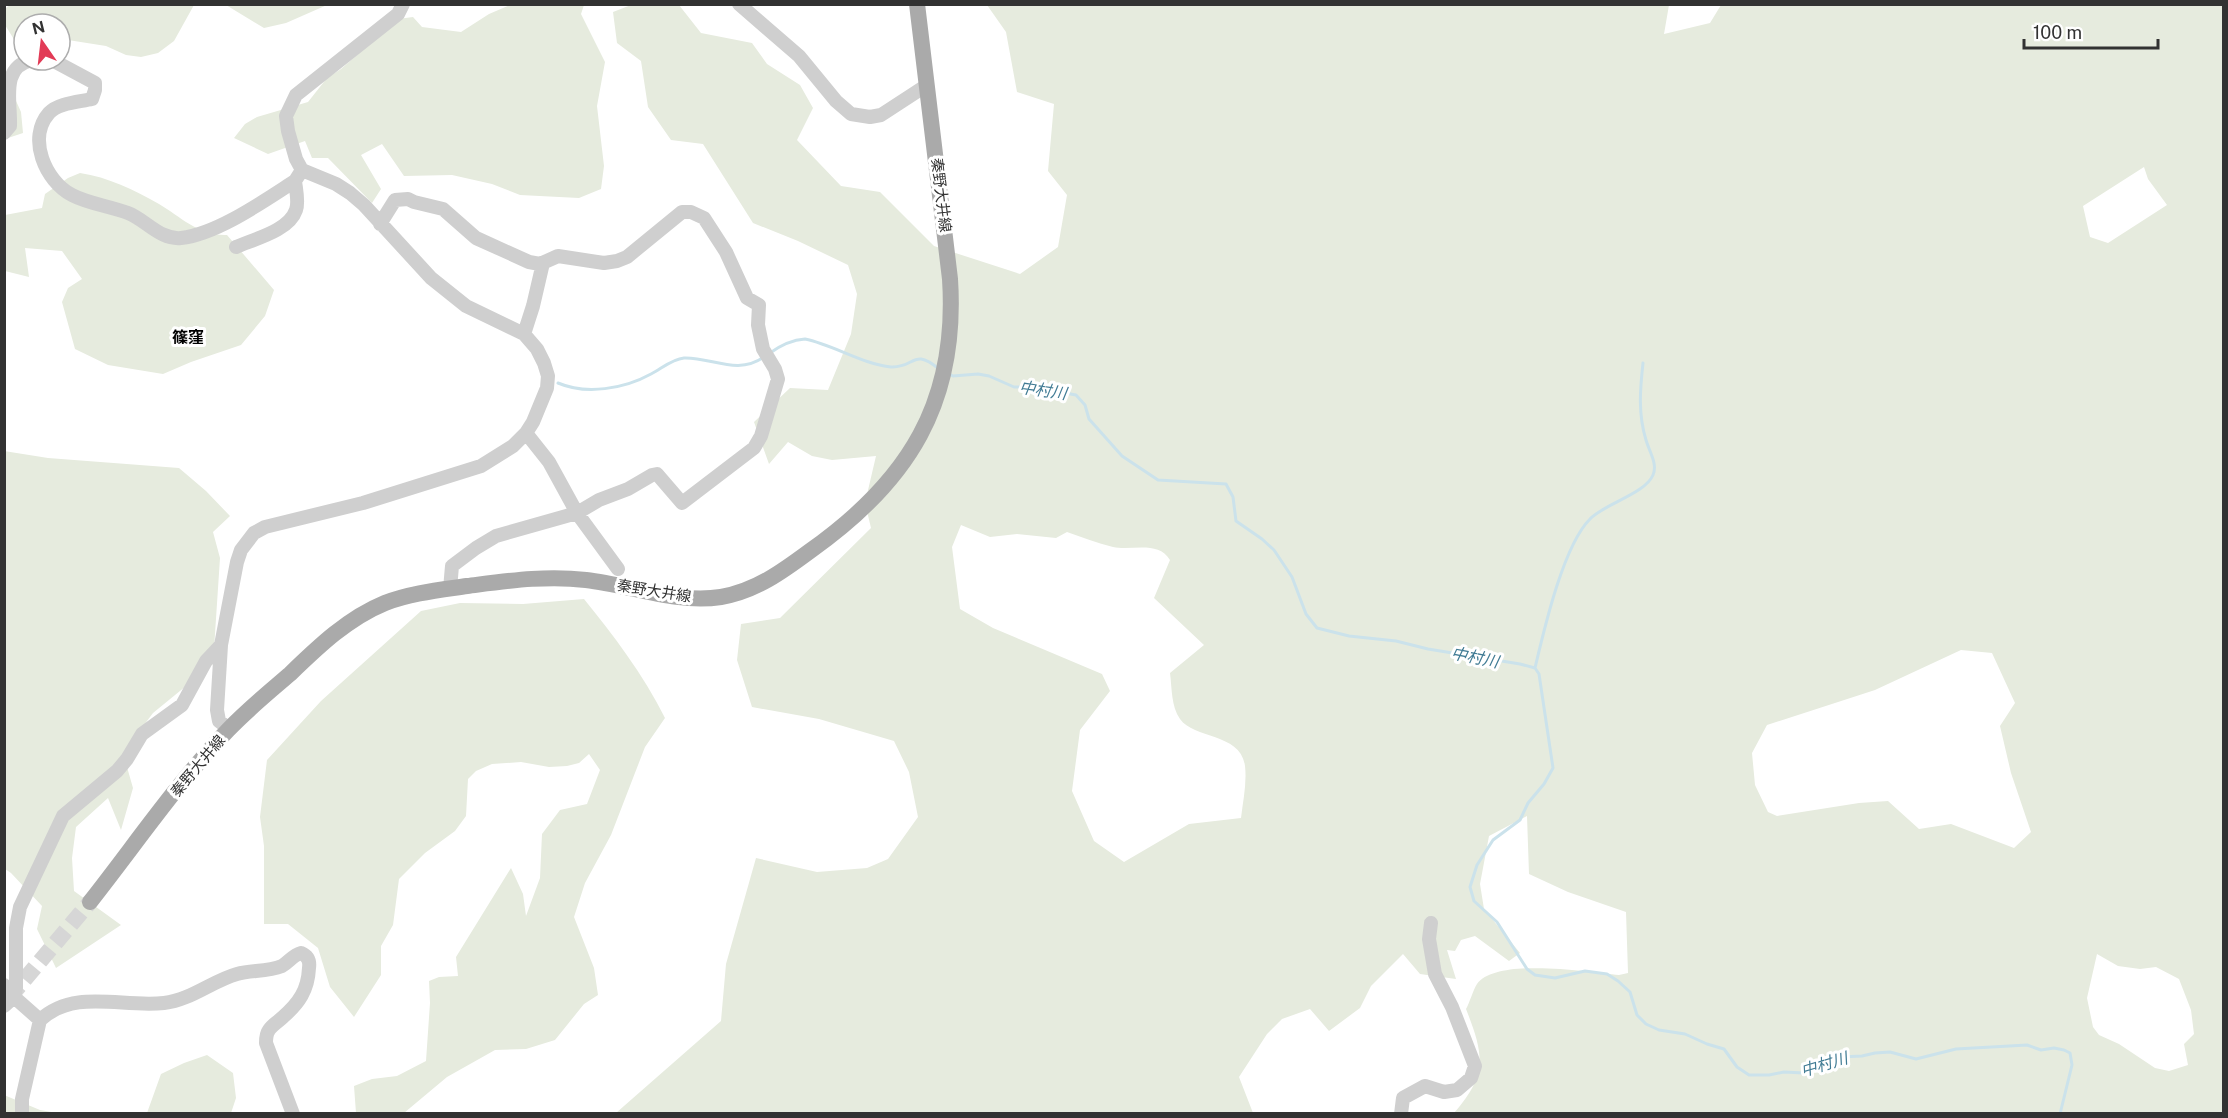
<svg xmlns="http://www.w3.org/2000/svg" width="2228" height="1118" font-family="'Public Sans','Noto Sans JP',sans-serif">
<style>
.green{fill:#e6ebde;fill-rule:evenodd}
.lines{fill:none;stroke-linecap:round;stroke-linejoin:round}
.stream{stroke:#cbe2eb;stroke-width:3}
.major-tunnel{stroke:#d6d6d6;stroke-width:16;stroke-dasharray:16 8;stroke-linecap:butt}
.minor{stroke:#cfcfcf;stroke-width:14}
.major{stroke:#aaa;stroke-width:16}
.labels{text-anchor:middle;stroke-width:6;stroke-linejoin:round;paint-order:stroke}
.street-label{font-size:15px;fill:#323232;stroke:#fff}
.neighbourhood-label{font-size:16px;font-weight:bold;fill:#000;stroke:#fff}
.water-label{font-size:16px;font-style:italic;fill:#407b94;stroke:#fff}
</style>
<rect width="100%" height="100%" fill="#fff"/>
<path class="green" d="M11,4H194V5L174,41L158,53L141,57L126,55L106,46L68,40L60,41V24H24V43L15,41L5,25L6,8Z
M226,5H327L286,23L264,28Z
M510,5H584L581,14L605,62L597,106L604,166L601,189L579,198L520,195L492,184L452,175L404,176L382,144L361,155L381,189L372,203L328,158H312L305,141L268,154L234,138L245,124L257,117L308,102L327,78L341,69L398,19L413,17L422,27L461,32L489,14Z
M631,5H679L701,33L752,43L767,64L800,85L813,108L797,140L841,186L880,192L934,246L1020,274L1058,247L1067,195L1048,171L1054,104L1017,92L1006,32L987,5H1669L1664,34L1710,23L1721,5H2223V1113H1454C1488,1074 1484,1055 1466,1009C1470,1002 1473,990 1477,984C1497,957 1589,972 1619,975L1628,973L1626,912L1568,892L1529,874L1527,816L1489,836L1480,884L1484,909L1520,953L1509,961L1475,936L1461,940L1455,951L1447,950L1456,979L1420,974L1403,954L1371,986L1360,1008L1329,1031L1310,1009L1282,1019L1267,1034L1239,1077L1253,1113H616L721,1021L726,964L756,858L817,872L867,868L888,859L918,817L909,772L894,741L819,719L752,707L737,660L741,624L780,618L871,528L865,503L876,456L832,460L812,456L788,442L769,464L754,422L790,388L828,390L851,334L857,294L848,265L798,241L753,223L703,144L671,140L648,107L641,61L617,43L613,12ZM2144,167L2148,179L2167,205L2108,243L2090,237L2083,206ZM961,525L990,537L1017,534L1056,538L1067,532C1082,537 1097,543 1113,547C1132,551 1158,540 1170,560L1154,598L1204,645L1170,673C1172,688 1171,706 1180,719C1194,739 1241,733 1245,766C1247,783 1243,801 1241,818L1189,824L1124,862L1094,841L1072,791L1080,730L1110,691L1102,674L993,628L960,609L952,547ZM1961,650L1992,653L2015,703L2000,726L2011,773L2031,832L2014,848L1951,824L1919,829L1888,801L1859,803L1777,816L1768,812L1755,785L1752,753L1767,725L1875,690ZM2097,954L2118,966L2140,969L2156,967L2179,979L2191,1010L2194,1034L2184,1044L2188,1065L2169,1071L2155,1068L2119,1044L2099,1035L2093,1027L2087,998Z
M4,74L21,112L23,133L5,139Z
M80,173C108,177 134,190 159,204C181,217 199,236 227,235L274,290L265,316L241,345L191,362L163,374L108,365L75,349L62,302L68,288L82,279L62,251L25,248L29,277L5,271V215L42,208L45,194L68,178Z
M4,451L48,458L179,468L206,491L230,516L213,532L220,558L213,664L153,713L123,753L133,788L121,830L108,798L76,827L72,858L74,891L121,925L56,968L37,929L42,906L11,873L5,869Z
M584,599C614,636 643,674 665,718L645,747L611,835L585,883L574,917L594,968L598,995L584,1004L555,1040L526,1049L495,1050L447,1077L404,1113H356L354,1086L372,1079L397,1076L426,1061L430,1003L429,981L439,977L458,976L456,957L511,868L523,894L526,916L540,878L542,834L560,810L587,804L600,770L589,754L579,763L567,766L549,767L521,762L492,764L476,771L468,779L466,816L455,831L425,853L399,879L393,925L381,946V975L354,1017L330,987L318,948L288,924H264V846L260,817L267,760L321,701L421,611L460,603L523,604Z
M207,1055L233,1073L236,1098L231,1113H147L161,1074L184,1063Z
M4,1095L40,1110L57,1113H5Z"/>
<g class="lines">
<path class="stream" d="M770,353C781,345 791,340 805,339C834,345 862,364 891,367C916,368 912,347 939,369
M947,373L953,376L978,374L989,376L1014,387H1032L1076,395L1085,405L1089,419L1122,456L1158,480L1226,484L1233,497L1236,521L1262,539L1274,550L1292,577L1306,614L1317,628L1349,636L1396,641L1428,649L1520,664L1535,668L1539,674L1553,768L1544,784L1528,803L1520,820L1493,840L1477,865L1470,887L1474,901L1497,922L1527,969L1535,975L1555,978L1585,971L1607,974L1618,981L1630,992L1637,1015L1646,1024L1659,1030L1685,1034L1707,1044L1724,1049L1737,1067L1749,1075H1769L1784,1072L1804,1073L1813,1070L1827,1061L1840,1057L1862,1056L1875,1053L1890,1052L1916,1059L1956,1049L2027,1045L2041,1050L2054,1048L2064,1050L2070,1053L2072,1065L2060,1114
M558,383C586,395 624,389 651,374C661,369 672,359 684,358C712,357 737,376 764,357
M1535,668C1544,630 1563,546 1590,519C1604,504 1645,494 1653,475C1658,464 1649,451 1646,440C1638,414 1640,390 1643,363"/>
<path class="major-tunnel" d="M9,998L90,902"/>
<path class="minor" d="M739,4L799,56L836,101L851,114L870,117L881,115L927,85
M46,60L54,61L95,83V90L92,99C79,102 58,103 49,113C27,138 45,181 72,195C89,204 110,206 128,213C146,220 160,240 181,238C217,234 264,201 295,181L302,170
M4,133L10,126C11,101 0,67 32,60
M380,224L395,200L408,199L414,202L443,209L476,238L529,262L540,264L558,256L604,263L617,261L627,257L682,212H691L704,218L726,252L747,298L759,305L758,325L763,349L775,369L778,379L761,436L754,448L682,503L657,474L652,475L628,489L599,500L577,513L496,536L476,548L452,566L450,589
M236,247C254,239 289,231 296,210C299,202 296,190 295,181
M524,334L533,306L543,263
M526,433L549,462L577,513L618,569
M229,729L219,721L217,710L221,645L237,562L241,550L254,533L265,527L363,503L481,466L513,446L526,433L533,422L547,388L548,376L544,363L537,349L524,334L466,306L431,278L364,205L350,193L336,184L302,170L296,159L288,131L286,116L296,95L398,14L403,4
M4,985L14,997L40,1020L22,1099V1113
M4,1006L14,997L16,988V928L20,907L63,816L117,771L127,759L142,734L182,705L206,661L221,645
M40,1020C75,988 122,1008 164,1003C191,1000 212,981 237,974C251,970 267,972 282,966C289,962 293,955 301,953C308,956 310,961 309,968C308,990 299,1003 283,1017C279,1021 272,1025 269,1030C266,1034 266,1039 266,1043L293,1114
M1401,1114L1403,1098L1425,1086L1444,1092L1457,1090L1471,1078L1475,1066L1452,1007L1435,974L1429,939L1431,923"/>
<path class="major" d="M90,902C135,845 177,783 228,730C247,710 269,692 290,674C318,647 348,618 385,603C411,593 440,590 467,586C507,581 546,575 586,580C630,585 676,604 721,597C756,591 783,571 810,551C909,481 958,402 950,279L917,4"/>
</g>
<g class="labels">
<g class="street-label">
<text transform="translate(941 195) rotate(83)" y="5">秦野大井線</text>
<text transform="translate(654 591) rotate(9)" y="5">秦野大井線</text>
<text transform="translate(198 766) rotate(-50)" y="5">秦野大井線</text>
</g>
<g class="neighbourhood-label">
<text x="188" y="343">篠窪</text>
</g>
<g class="water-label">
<text transform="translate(1043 390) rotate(8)" y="6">中村川</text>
<text transform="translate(1475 657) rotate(11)" y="6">中村川</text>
<text transform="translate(1824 1064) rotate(-17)" y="6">中村川</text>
</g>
</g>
<rect width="2228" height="1118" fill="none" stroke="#323232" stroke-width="12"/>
<g transform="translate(42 42) rotate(346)"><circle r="28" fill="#ffffff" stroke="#adadad" stroke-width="1.5"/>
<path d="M0-4.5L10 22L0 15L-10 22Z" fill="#e23b56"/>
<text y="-9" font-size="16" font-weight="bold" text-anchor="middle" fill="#323232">N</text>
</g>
<path d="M2024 39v9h134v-9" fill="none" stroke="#323232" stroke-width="3"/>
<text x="2033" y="39" font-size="18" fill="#323232" stroke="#ffffff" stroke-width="4.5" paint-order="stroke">100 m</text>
</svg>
